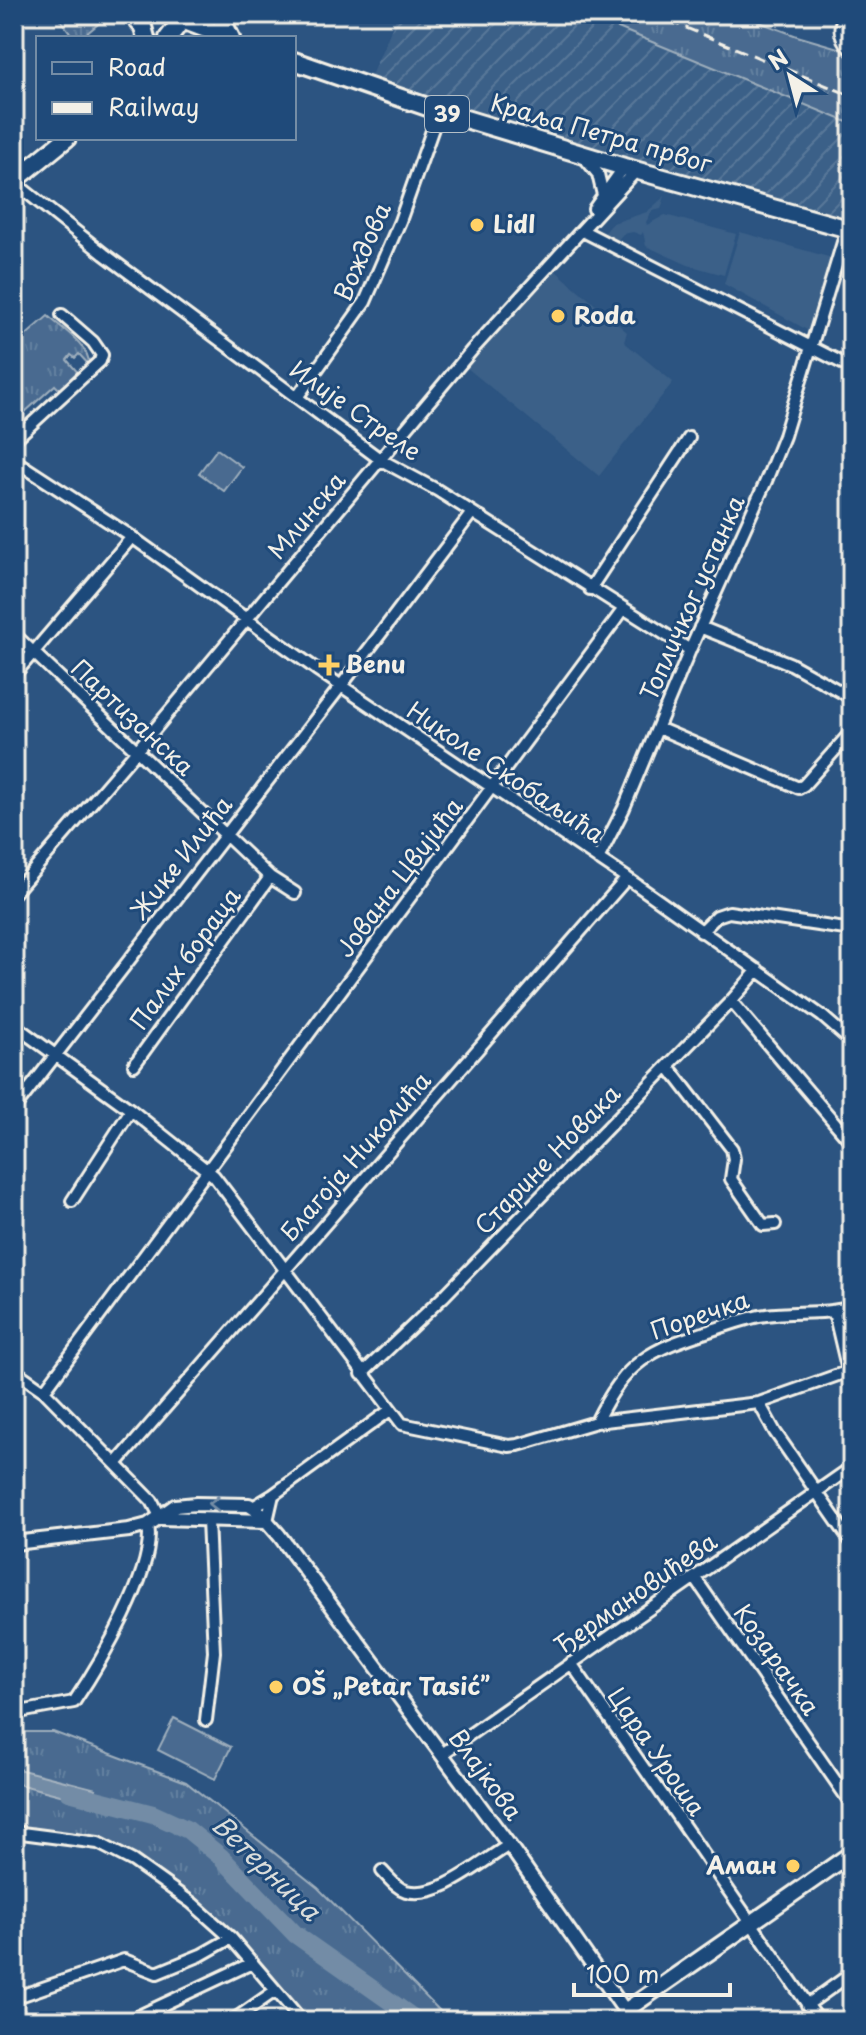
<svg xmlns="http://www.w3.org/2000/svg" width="866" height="2035" font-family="'Playpen Sans',sans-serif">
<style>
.built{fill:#3b6088}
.industrial{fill:url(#industrial-furrows)}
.grass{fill:url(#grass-tufts);stroke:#9eaebc;stroke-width:2}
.pitch{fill:#496b90;stroke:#9eaebc;stroke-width:2}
.water{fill:#738ca6;stroke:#a7b4c0;stroke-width:2}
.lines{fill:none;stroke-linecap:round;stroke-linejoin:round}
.river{stroke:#738ca6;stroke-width:18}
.minor-casing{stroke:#f4f1e8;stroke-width:16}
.tertiary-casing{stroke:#f4f1e8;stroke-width:18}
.secondary-casing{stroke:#f4f1e8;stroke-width:20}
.primary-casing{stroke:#f4f1e8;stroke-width:22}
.minor{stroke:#1f4a7a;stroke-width:10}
.tertiary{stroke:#1f4a7a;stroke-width:12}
.secondary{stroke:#1f4a7a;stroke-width:14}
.primary{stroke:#1f4a7a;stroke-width:16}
.rail{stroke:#f4f1e8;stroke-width:3;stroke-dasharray:12 6;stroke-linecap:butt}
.oneway{stroke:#748da6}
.poi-dot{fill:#ffd166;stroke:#1f4a7a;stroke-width:3}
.labels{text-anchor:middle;stroke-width:6;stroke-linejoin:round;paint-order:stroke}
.shield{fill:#1f4a7a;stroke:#b4bfc7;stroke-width:2}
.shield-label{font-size:22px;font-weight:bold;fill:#f4f1e8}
.street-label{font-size:24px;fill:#f4f1e8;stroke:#1f4a7a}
.poi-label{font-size:24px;font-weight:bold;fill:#f4f1e8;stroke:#1f4a7a;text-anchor:start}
.water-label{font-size:26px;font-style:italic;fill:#dadddb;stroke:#1f4a7a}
</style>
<defs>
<pattern id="industrial-furrows" width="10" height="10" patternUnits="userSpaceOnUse" patternTransform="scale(2)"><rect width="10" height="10" fill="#3b6088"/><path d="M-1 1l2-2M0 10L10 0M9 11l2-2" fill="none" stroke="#587799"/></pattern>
<pattern id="grass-tufts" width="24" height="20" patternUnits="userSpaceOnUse" patternTransform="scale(2)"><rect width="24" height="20" fill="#496b90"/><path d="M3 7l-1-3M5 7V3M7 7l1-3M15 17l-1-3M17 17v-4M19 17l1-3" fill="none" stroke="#6481a0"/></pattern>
</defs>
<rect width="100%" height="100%" fill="#2c5481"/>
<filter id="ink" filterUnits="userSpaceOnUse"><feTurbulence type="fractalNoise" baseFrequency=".0125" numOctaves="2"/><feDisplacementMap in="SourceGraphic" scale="16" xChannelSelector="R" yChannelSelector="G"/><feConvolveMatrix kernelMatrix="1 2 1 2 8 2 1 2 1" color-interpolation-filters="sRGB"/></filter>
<g filter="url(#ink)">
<path class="built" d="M665,196L661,209L652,211L646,222L647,225L665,215L736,234L724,275L688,265L646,246L643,232L641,235L633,232L623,234L614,244L601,237L613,223L647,212Z
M740,232L832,258L809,331L724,284Z
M549,265L627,332L624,342L673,382L599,476L461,363Z"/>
<path class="industrial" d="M398,14H584L852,124V230L366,87Z"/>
<path class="grass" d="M87,14L103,20L81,38H74L57,15Z
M584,14H738L797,36L852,52V124Z
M48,316C61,328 90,345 89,365L79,354L75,358L71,355L67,360L79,374L60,390L55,385L14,422V346Z
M14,1732H53L186,1782L318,1888L450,2021H302L211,1919L97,1843L14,1832Z"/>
<path class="pitch" d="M217,449L242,467L224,491L199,473Z
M174,1718L231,1747L215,1779L158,1750Z"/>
<path class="water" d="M14,1768L96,1789L91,1803L14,1783Z"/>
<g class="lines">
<path class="river" d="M69,1792L153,1814L188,1830L221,1857L296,1935L418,2021"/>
<defs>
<path id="minor" d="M845,14C836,29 841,40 852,51
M584,157L598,174L603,195
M14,182L104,254L381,460L437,490L690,650
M594,209L624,167
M585,232L852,368
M298,396L365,302L400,221L439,111
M14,440L100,361L102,355L93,342L62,315
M14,460L132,537L316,669L627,878L822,1016L852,1042
M590,589L689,438
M700,627L791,664L852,698
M14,634L270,877L295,893
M14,675L132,537
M658,728L799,788L804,785L852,731
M598,859L624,808L690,650L766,481L784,436L847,229
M14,893L144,742L472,350L636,171
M701,932L717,916L729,912L852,930
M731,1001L852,1143
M14,1025L131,1110L214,1176L402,1424L509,1446L518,1445L596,1422L759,1403L852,1370
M134,1065L270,877
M668,1066L732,1149L734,1159L731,1179L763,1225L775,1224
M14,1109L341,686L471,514
M72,1201L131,1110
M834,1312L848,1371
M14,1370L44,1391L152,1501L161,1518
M362,1374L443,1297L731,1001L758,970
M44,1391L623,610
M759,1403L775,1432L852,1543
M596,1422C626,1361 649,1350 712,1330C729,1325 748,1317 766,1315C795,1311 824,1315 852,1307
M116,1464L627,878
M273,1495L389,1411
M253,1507L273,1495L267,1521
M695,1578L852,1805
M571,1663L819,2021
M14,1713L74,1702C99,1665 157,1568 148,1525
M206,1720L214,1652L208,1520
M442,1754L852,1467
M14,1832L98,1843L133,1861L192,1903L231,1938L302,2021
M382,1871C389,1878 396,1888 406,1891C439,1900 482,1861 509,1845
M14,1998L124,1960L157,1973L201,1955L231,1938
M807,2005L852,1973
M128,2021L252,1963
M232,2021L275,1991"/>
<path id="tertiary" d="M161,1518L267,1521
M14,1543L129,1530L148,1525L175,1506L196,1504L249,1505L258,1511L279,1535L509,1845L625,2011"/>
<path id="secondary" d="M163,14L182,20
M633,2021L625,2011L852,1853"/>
<path id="primary" d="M132,14L143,27L146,38
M219,14L231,38
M168,38L182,20L230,38
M294,61L439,111L624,167L852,230
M14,181L67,138"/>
</defs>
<use href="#minor" class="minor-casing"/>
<use href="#tertiary" class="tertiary-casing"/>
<use href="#secondary" class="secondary-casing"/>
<use href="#primary" class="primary-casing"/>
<use href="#minor" class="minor"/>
<use href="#tertiary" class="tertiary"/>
<use href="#secondary" class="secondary"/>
<use href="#primary" class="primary"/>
<path class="rail" d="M652,14L852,96"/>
</g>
<defs><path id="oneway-chevron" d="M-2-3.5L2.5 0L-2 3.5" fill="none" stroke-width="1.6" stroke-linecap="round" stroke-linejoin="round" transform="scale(2)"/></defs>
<use class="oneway" href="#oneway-chevron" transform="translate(214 1504) rotate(-180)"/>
</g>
<g class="poi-dot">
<circle cx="477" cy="225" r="8"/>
<circle cx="558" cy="316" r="8"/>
<path d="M325 653h8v8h8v8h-8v8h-8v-8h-8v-8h8z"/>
<circle cx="276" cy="1687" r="8"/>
<circle cx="793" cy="1866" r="8"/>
</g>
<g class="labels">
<rect class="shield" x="425" y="96" width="44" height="36" rx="6"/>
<g class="shield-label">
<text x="447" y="122">39</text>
</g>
<g class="street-label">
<text transform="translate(601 134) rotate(16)" y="8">Краља Петра првог</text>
<text transform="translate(363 252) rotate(-66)" y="8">Вождова</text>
<text transform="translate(355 411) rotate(35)" y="8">Илије Стреле</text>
<text transform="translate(307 516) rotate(-50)" y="8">Млинска</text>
<text transform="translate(693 598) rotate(-66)" y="8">Топличког устанка</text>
<text transform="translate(132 718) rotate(43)" y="8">Партизанска</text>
<text transform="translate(505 773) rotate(34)" y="8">Николе Скобаљића</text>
<text transform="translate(182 858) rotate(-52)" y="8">Жике Илића</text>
<text transform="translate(400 878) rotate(-53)" y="8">Јована Цвијића</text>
<text transform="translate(186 959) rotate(-54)" y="8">Палих бораца</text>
<text transform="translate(356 1157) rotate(-49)" y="8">Благоја Николића</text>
<text transform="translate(548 1160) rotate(-46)" y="8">Старине Новака</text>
<text transform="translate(700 1316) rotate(-19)" y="8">Поречка</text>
<text transform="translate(636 1594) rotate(-35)" y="8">Ђермановићева</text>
<text transform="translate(776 1660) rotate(55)" y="8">Козарачка</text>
<text transform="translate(656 1752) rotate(55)" y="8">Цара Уроша</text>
<text transform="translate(485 1775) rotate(54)" y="8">Влајкова</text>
</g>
<g class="poi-label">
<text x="493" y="233">Lidl</text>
<text x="574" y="324">Roda</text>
<text x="345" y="673">Benu</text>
<text x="292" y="1695">OŠ „Petar Tasić”</text>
<text x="777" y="1874" text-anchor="end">Аман</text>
</g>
<g class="water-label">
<text transform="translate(266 1868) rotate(44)" y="9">Ветерница</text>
</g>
</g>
<rect width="866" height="2035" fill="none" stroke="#1f4a7a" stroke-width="48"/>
<rect x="24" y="24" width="818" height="1987" fill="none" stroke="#f4f1e8" stroke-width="3" filter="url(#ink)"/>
<rect x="36" y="36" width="260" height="104" fill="#1f4a7a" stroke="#748da6" stroke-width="2"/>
<rect x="52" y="62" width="40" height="12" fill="#1f4a7a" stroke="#748da6" stroke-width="2"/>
<text x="108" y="76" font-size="24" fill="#f4f1e8">Road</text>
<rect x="52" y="102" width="40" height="12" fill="#f4f1e8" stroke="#748da6" stroke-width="2"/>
<text x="108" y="116" font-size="24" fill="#f4f1e8">Railway</text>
<g transform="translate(790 76) rotate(324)" stroke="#1f4a7a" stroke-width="6" paint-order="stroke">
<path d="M0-6L14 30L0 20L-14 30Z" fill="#f4f1e8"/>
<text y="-12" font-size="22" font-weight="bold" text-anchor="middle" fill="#f4f1e8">N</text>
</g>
<path d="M574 1983v12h156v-12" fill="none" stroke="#f4f1e8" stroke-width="4"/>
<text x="586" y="1983" font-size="24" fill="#f4f1e8" stroke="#1f4a7a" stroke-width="6" paint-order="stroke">100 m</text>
</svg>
